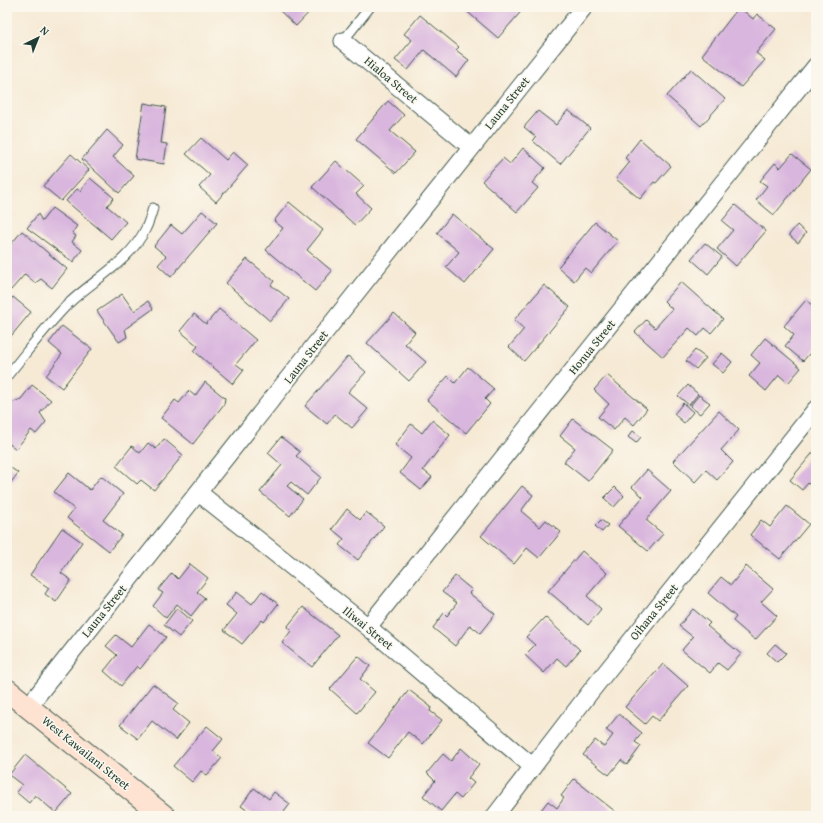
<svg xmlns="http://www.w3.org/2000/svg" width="823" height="823" font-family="'Gentium Book Plus',serif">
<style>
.building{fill:#d9b6de}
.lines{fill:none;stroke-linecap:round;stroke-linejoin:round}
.lane-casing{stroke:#3f574c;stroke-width:11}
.street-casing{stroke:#3f574c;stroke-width:19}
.secondary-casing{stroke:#3f574c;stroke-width:24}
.lane{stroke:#fff;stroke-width:9}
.street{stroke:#fff;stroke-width:17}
.secondary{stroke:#fee3d2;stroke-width:22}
.labels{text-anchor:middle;stroke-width:3;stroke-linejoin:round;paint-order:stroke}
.street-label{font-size:12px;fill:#1f3d34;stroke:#fbf7ec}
</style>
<rect width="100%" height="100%" fill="#fbf7ec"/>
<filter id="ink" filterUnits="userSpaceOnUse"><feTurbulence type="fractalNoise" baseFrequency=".025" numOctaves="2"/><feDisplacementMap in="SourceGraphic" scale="8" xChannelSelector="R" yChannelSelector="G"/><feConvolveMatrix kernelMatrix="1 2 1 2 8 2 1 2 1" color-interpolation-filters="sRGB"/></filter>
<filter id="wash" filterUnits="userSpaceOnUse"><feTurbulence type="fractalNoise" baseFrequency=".012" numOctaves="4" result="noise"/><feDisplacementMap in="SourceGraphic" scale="16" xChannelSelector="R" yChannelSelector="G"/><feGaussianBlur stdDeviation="0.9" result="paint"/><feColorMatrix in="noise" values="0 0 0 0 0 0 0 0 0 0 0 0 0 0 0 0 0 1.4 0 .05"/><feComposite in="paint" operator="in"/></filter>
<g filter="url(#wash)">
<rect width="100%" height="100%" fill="#f6ead5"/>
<g id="blocks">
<path class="building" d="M282,7H314L296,26L279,10Z
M465,7H525L498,38L463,8Z
M739,7L753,19L757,14L776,29L756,53L765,60L741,87L702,55Z
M420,15L459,47L456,50L469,60L456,77L424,50L408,70L395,60L412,40L404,34Z
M691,69L725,99L701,126L667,96Z
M388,101L404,115L390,131L415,152L396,173L356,139Z
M144,103L166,107L161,143L167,144L164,164L135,159Z
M568,110L590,128L560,164L533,141L536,137L524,127L538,111L556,125Z
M107,130L123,145L113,157L134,176L119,193L82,159Z
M201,138L226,160L233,152L248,165L216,202L199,187L210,175L186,154Z
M640,139L671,166L656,183L654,182L640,199L616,179L630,162L625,158Z
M523,148L545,168L532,183L538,188L517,212L482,181L503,158L510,164Z
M71,154L89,170L61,201L43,186Z
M792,154L811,169L774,215L756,200L767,186L760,181L775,163L780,168Z
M336,161L364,186L356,194L371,208L355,225L312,187Z
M90,178L114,198L107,206L126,222L111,239L66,201L77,189L80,191Z
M289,202L323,230L307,250L332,271L315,291L266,250L283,228L274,221Z
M735,205L766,231L736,266L717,249L733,230L722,221Z
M52,208L77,226L72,233L76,236L72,242L82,250L73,262L27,228L38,214L42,221Z
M202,211L217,223L171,277L158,265L166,256L154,246L171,225L182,234Z
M452,214L494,249L465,284L446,267L459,252L437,233Z
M595,222L618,241L591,273L585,268L574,281L558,267Z
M797,225L806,233L798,243L789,235Z
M22,231L67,269L52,288L41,279L35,283L25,274L11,290L7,287V249Z
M705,243L722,257L708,274L691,259Z
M247,259L274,281L271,285L289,299L270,321L226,283Z
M681,282L723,319L711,333L705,328L698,336L689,328L663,357L635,332L646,320L655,328L672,309L664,301Z
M544,285L570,307L524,361L509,347L524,329L514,320Z
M122,294L134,311L148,301L153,309L125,329L127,337L119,342L97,311Z
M13,297L31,312L7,341V304Z
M806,300L813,306L816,302V346L803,361L785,346L794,335L784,326Z
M219,309L256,340L236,364L244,370L233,384L194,351L198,346L180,331L194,314L206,324Z
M394,313L415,332L405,344L426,362L409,381L367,343Z
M62,326L92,349L62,388L46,376L62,354L49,343Z
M765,338L801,368L788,383L779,375L766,391L749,376L760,363L751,355Z
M695,350L706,358L696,369L686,361Z
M722,353L732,362L723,373L712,364Z
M348,356L366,372L348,392L368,409L352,428L335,414L327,424L305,406Z
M468,367L494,389L485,399L490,404L466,433L427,400L448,376L455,383Z
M607,375L647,409L634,425L625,417L614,430L598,417L609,404L594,390Z
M205,382L225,398L224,404L193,444L161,418L175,400L179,403L189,391L195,396Z
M32,385L51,400L40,413L46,422L36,434L31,430L16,449L7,442V408L9,404L21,399Z
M688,385L698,394L689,405L678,396Z
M699,395L710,403L700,414L690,406Z
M683,403L693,412L684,423L674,414Z
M719,411L739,430L721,450L733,462L717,480L706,470L695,482L673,461Z
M573,419L613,450L588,481L564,462L575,448L560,436Z
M432,420L450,435L423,470L432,477L421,490L400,473L411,458L395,445L411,424L422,433Z
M633,431L641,437L636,443L628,437Z
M281,437L300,452L296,456L321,477L307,495L291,482L287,486L303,499L290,516L260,492L282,465L268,453Z
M164,439L183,455L154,490L141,480L137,484L116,466L132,446L140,453L148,443L156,449Z
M816,449V488L815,489L808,483L802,490L790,480Z
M7,465L18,473L7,488Z
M647,470L671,491L646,520L663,534L648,551L618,526L643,497L632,487Z
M69,473L90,490L101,476L123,494L103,520L122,535L109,551L67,518L74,509L54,492Z
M522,486L533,495L521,511L540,527L546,520L561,532L539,558L527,548L514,564L481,536Z
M615,487L624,496L614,507L604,498Z
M787,506L809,524L780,559L750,535L761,520L770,527Z
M347,509L360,520L366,512L384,526L358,560L339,545L344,539L332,529Z
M601,520L608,525L602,532L595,526Z
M62,528L82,542L61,573L71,580L56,602L45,594L49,588L30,575Z
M582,551L607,573L587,596L601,609L588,625L548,591Z
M190,564L208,578L197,592L205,598L191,616L177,604L166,618L153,606L163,593L158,590L172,573L178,579Z
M746,566L773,589L761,602L777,616L755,640L733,621L736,617L708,593L721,577L731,585Z
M455,576L472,590L469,593L495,614L480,633L470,625L455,646L433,628L444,613L447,616L457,603L442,592Z
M262,591L278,604L264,622L262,620L242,644L224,630L237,614L226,605L237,592L252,604Z
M303,607L338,635L312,667L282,643L291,631L287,627Z
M177,608L192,621L179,637L164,625Z
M693,609L710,623L707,626L741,654L727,670L718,663L710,673L682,650L693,637L679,626Z
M545,617L580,650L566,666L557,658L544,673L525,655L535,645L526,637Z
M149,624L166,637L140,669L137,666L121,686L104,671L117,655L106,646L116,635L131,647Z
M775,644L786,653L777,662L767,653Z
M358,656L370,666L360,679L375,692L357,713L330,689Z
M663,664L688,686L658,721L652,716L645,724L625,707Z
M153,684L178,703L173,710L189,723L176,740L152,721L138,739L120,725Z
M409,690L431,707L430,711L442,720L423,744L408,732L388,758L368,743Z
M619,714L642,733L635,742L641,746L627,765L621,760L609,775L583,755L595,740L604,747L613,735L606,730Z
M207,726L223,739L213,751L222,758L207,775L201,771L192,782L173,766Z
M461,748L479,764L468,778L474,783L461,799L455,794L441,811L423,796L435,781L427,773L443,754L451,761Z
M25,755L72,794L56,813L35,795L29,803L16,792L22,785L9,775Z
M574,779L616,812L612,816H541L538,814L548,801L557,808L564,798L561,796Z
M254,788L269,799L274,792L290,804L281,816H255L241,806Z"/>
</g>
</g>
<g filter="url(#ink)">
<use href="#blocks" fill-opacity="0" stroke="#3f574c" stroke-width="1"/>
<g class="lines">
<defs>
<path id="lane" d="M343,41L370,7
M7,376C27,352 46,326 68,304C94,279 130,262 146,228C149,222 151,215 153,208"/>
<path id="street" d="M343,41L471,147
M199,493L368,627L533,767
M368,627L816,66
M28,707C214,474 397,239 584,7
M495,816L591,691L816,409"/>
<path id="secondary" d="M7,690L164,816"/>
</defs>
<use href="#lane" class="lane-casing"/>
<use href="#street" class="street-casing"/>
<use href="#secondary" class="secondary-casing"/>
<use href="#lane" class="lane"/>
<use href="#street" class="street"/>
<use href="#secondary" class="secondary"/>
</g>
</g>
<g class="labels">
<g class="street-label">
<text transform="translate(391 80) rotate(40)" y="4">Hialoa Street</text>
<text transform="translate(507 103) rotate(-51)" y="4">Launa Street</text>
<text transform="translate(592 347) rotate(-51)" y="4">Honua Street</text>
<text transform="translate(306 357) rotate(-52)" y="4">Launa Street</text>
<text transform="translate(104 611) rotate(-51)" y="4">Launa Street</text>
<text transform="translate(654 612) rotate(-51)" y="4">Oihana Street</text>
<text transform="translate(368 628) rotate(39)" y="4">Iliwai Street</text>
<text transform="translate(86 753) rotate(39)" y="4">West Kawailani Street</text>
</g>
</g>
<rect width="823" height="823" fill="none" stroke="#fbf7ec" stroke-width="24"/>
<g transform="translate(38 38) rotate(43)" stroke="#fbf7ec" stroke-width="3" paint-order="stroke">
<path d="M0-3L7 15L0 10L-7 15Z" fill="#1f3d34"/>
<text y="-6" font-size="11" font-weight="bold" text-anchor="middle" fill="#1f3d34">N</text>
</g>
</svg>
